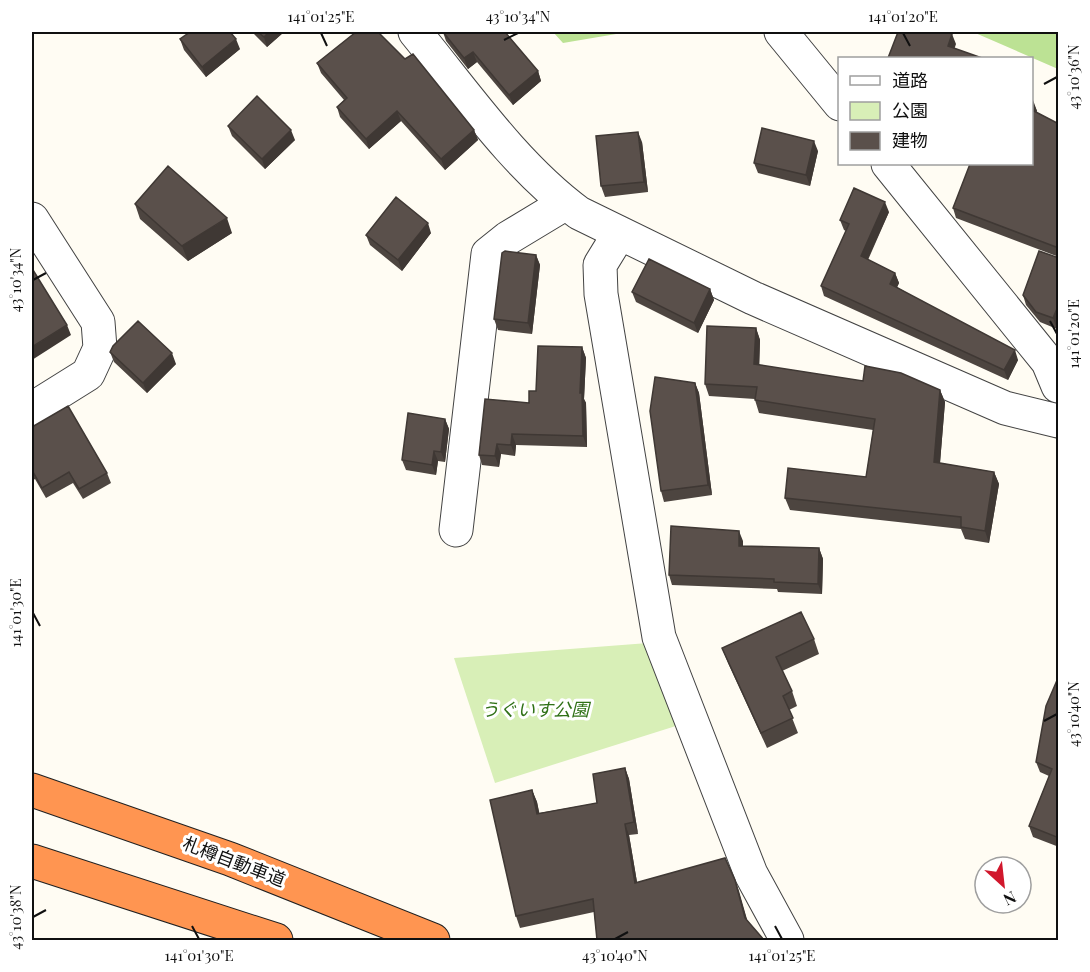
<svg xmlns="http://www.w3.org/2000/svg" width="1090" height="972" font-family="'Playfair Display','Noto Sans JP',serif">
<style>
.green{fill:#d8efb7}
.forest{fill:#bce294}
.lines{fill:none;stroke-linecap:round;stroke-linejoin:round}
.minor-casing{stroke:#434343;stroke-width:35}
.motorway-casing{stroke:#212121;stroke-width:35}
.minor{stroke:#fff;stroke-width:33}
.motorway{stroke:#ff9551;stroke-width:33}
.wall{fill:#4d4540}
.shaded-wall{fill:#3f3834}
.building{fill:#5a504b;stroke:#3f3834;stroke-width:1.5}
.ticks{fill:none;stroke:#101010;stroke-width:2}
.labels{text-anchor:middle;stroke-width:6;stroke-linejoin:round;paint-order:stroke}
.park-label{font-size:18px;font-style:italic;fill:#307117;stroke:#fff}
.street-label{font-size:18px;fill:#101010;stroke:#fff}
.neatline{fill:none;stroke:#101010;stroke-width:2}
.ticks-label{font-size:15px;text-anchor:middle;fill:#101010}
</style>
<rect width="100%" height="100%" fill="#fffcf3"/>
<path class="green" d="M648,643L679,725L495,783L454,658Z"/>
<path class="forest" d="M553,32H628L563,43Z
M973,32H1058V69Z"/>
<g class="lines">
<defs>
<path id="minor" d="M415,32C465,93 515,166 579,213L753,298L1005,408L1058,421
M781,32L840,104
M888,164L1048,362L1058,386
M32,219L98,322L100,348L88,374L32,409
M619,234L600,265L601,294L659,637L751,874L787,940
M456,530L488,254L508,238L566,203"/>
<path id="motorway" d="M32,790L230,859L433,940
M32,861L276,940"/>
</defs>
<use href="#minor" class="minor-casing"/>
<use href="#motorway" class="motorway-casing"/>
<use href="#minor" class="minor"/>
<use href="#motorway" class="motorway"/>
</g>
<path class="wall" d="M252,32H284L267,47Z
M443,32L538,71L541,81L513,105L477,62L468,69L446,41Z
M180,39L240,49L206,77L184,50Z
M317,63L474,130L478,140L445,170L401,121L369,149L340,117L337,107L344,100L321,73Z
M1032,100L1037,111L1036,112L1059,124V257L956,218L953,208Z
M228,126L295,140L265,169L232,136Z
M642,142L648,192L605,197L601,186Z
M818,151L810,186L758,173L754,163Z
M135,204L232,233L188,261L140,219Z
M889,212L868,260L895,273L899,283L897,287L1018,360L1008,380L824,296L821,286L846,231L844,230L840,220Z
M431,233L402,271L370,245L366,235Z
M536,255L540,265L532,334L498,330L494,319Z
M1059,258V325L1057,329L1040,322L1026,305L1023,295Z
M710,289L714,300L698,333L636,302L632,292Z
M756,328L760,340L759,365L863,381L940,390L945,402L940,463L994,472L999,484L989,543L965,539L961,529L790,510L785,498L866,477L873,430L759,413L755,400V399L709,396L705,384Z
M582,347L586,358L584,399L586,403L587,447L516,445L515,456L501,454L499,467L482,465L479,455L529,403L536,391Z
M110,352L176,364L147,393L114,362Z
M695,383L699,393L712,495L664,502L661,491Z
M445,419L449,429L445,462L438,461L436,475L406,470L402,460Z
M32,427L107,473L111,483L83,499L73,483L46,498L35,479L32,481Z
M743,541V546L819,548L823,559L822,594L778,592L777,589L672,585L669,575Z
M814,639L819,654L782,671L792,691L797,706L789,710L798,733L767,748L728,663L722,648Z
M1058,678L1059,847L1033,837L1029,826L1049,776L1040,772L1036,762Z
M625,768L629,779L638,834L629,835L637,882L735,880L747,920L764,940H597L594,912L520,928L516,916L532,790L537,802L539,813L597,803Z"/>
<path class="shaded-wall" d="M269,32H284L267,47L264,37Z
M952,34L956,44L952,56L948,46Z
M236,39L240,49L206,77L202,67Z
M473,52L477,62L468,69L464,58Z
M538,71L541,81L513,105L509,95Z
M1033,100L1037,111L1033,120L1032,114V104Z
M397,111L401,121L369,149L366,139Z
M291,130L295,140L265,169L262,159Z
M474,130L478,140L445,170L441,159Z
M638,132L642,142L648,192L644,182Z
M814,141L818,151L810,186L806,175Z
M885,202L889,212L864,267L861,256Z
M227,218L232,233L188,261L182,246Z
M428,223L431,233L402,271L398,260Z
M1059,240V255L1056,247Z
M536,255L540,265L532,334L528,323Z
M895,273L899,283L894,294L890,284Z
M710,289L714,300L698,333L694,323Z
M1059,304V325L1057,329L1053,318Z
M67,325L71,335L32,360V347Z
M756,328L760,340L759,376L754,364Z
M582,347L586,358L584,399L586,403L587,447L583,436L580,393Z
M1015,350L1018,360L1008,380L1004,370Z
M172,353L176,364L147,393L143,383Z
M695,383L699,393L712,495L708,485Z
M940,390L945,402L939,475L934,462Z
M445,419L449,429L445,462L441,452Z
M512,434L516,445L515,456L511,445Z
M497,444L501,454L499,467L495,456Z
M434,451L438,461L436,475L432,465Z
M994,472L999,484L989,543L985,531Z
M739,531L743,541V556L739,546Z
M819,548L823,559L822,594L818,584Z
M625,768L629,779L638,834L634,822Z
M532,790L537,802L542,825L537,814Z
M625,824L629,835L639,894L635,883Z
M735,880L739,891L750,930L745,918Z"/>
<path class="building" d="M190,32H230L236,39L202,67L180,39Z
M258,32H269L264,37Z
M356,32H378L405,59L413,54L474,130L441,159L397,111L366,139L337,107L347,98L317,63Z
M443,32H505L538,71L509,95L473,52L464,58Z
M898,32H946L952,34L948,46L982,58H888Z
M257,96L291,130L262,159L228,126Z
M1032,110L1059,124V240L1056,247L953,208L970,164H1032Z
M762,128L814,141L806,175L754,163Z
M638,132L644,182L601,186L596,136Z
M168,166L227,218L182,246L135,204Z
M854,188L885,202L861,256L895,273L890,284L1015,350L1004,370L821,286L849,224L840,220Z
M396,197L428,223L398,260L366,235Z
M505,251L536,255L528,323L494,319L502,253Z
M1039,251L1059,258V304L1053,318L1036,312L1023,295Z
M649,259L710,289L694,323L632,292Z
M33,270L67,325L32,347V271Z
M138,321L172,353L143,383L110,352L113,346Z
M707,326L756,328L754,364L863,381L865,366L901,373L940,390L934,462L994,472L985,531L961,527V517L785,498L788,468L866,477L875,419L755,400L757,387L705,384Z
M538,346L582,347L580,393H582L583,436L512,434L511,445L497,444L495,456L479,455L485,399L529,403V391H536Z
M655,377L695,383L708,485L661,491L650,411Z
M68,406L107,473L79,489L69,472L42,488L32,470V427Z
M408,413L445,419L441,452L434,451L432,465L402,460Z
M671,526L739,531V546L819,548L818,584L774,582V579L669,575Z
M801,612L814,639L776,657L792,691L783,696L793,718L761,733L722,648Z
M1058,678H1059V838L1029,826L1052,769L1036,762L1046,706Z
M625,768L634,822L625,824L635,883L725,858L735,880L745,918L764,940H678L676,939L656,940H597L593,899L516,916L490,800L532,790L537,814L597,803L593,774Z"/>
<path class="ticks" d="M321,33L327,46M903,33L910,46M504,40L518,33M1044,84L1057,77M33,280L46,273M1050,321L1057,334M33,613L40,626M1044,721L1057,714M33,917L46,910M192,926L199,939M775,926L782,939M615,939L628,932"/>
<g class="labels">
<g class="park-label">
<text x="535" y="716">うぐいす公園</text>
</g>
<g class="street-label">
<text transform="translate(234 862) rotate(21)" y="6">札樽自動車道</text>
</g>
</g>
<rect width="1090" height="972" fill="none" stroke="#ffffff" stroke-width="66"/>
<rect x="838" y="57" width="195" height="108" fill="#ffffff" stroke="#9f9f9f" stroke-width="1.5"/>
<rect x="850" y="76" width="30" height="9" fill="#ffffff" stroke="#9f9f9f" stroke-width="1.5"/>
<text x="892" y="87" font-size="18" fill="#101010">道路</text>
<rect x="850" y="102" width="30" height="18" fill="#d8efb7" stroke="#9f9f9f" stroke-width="1.5"/>
<text x="892" y="117" font-size="18" fill="#101010">公園</text>
<rect x="850" y="132" width="30" height="18" fill="#5a504b" stroke="#9f9f9f" stroke-width="1.5"/>
<text x="892" y="147" font-size="18" fill="#101010">建物</text>
<g transform="translate(1003 885) rotate(153)"><circle r="28" fill="#ffffff" stroke="#9f9f9f" stroke-width="1.5"/>
<path d="M0-4.5L10 22L0 15L-10 22Z" fill="#d1172c"/>
<text y="-9" font-size="16" font-weight="bold" text-anchor="middle" fill="#101010">N</text>
</g>
<rect x="33" y="33" width="1024" height="906" class="neatline"/>
<g class="ticks-label">
<text x="321" y="22">141°01'25"E</text>
<text x="518" y="22">43°10'34"N</text>
<text x="903" y="22">141°01'20"E</text>
<text transform="translate(1074 77) rotate(-90)" y="5">43°10'36"N</text>
<text transform="translate(16 280) rotate(-90)" y="5">43°10'34"N</text>
<text transform="translate(1074 334) rotate(-90)" y="5">141°01'20"E</text>
<text transform="translate(16 613) rotate(-90)" y="5">141°01'30"E</text>
<text transform="translate(1074 714) rotate(-90)" y="5">43°10'40"N</text>
<text transform="translate(16 917) rotate(-90)" y="5">43°10'38"N</text>
<text x="199" y="961">141°01'30"E</text>
<text x="615" y="961">43°10'40"N</text>
<text x="782" y="961">141°01'25"E</text>
</g>
</svg>
